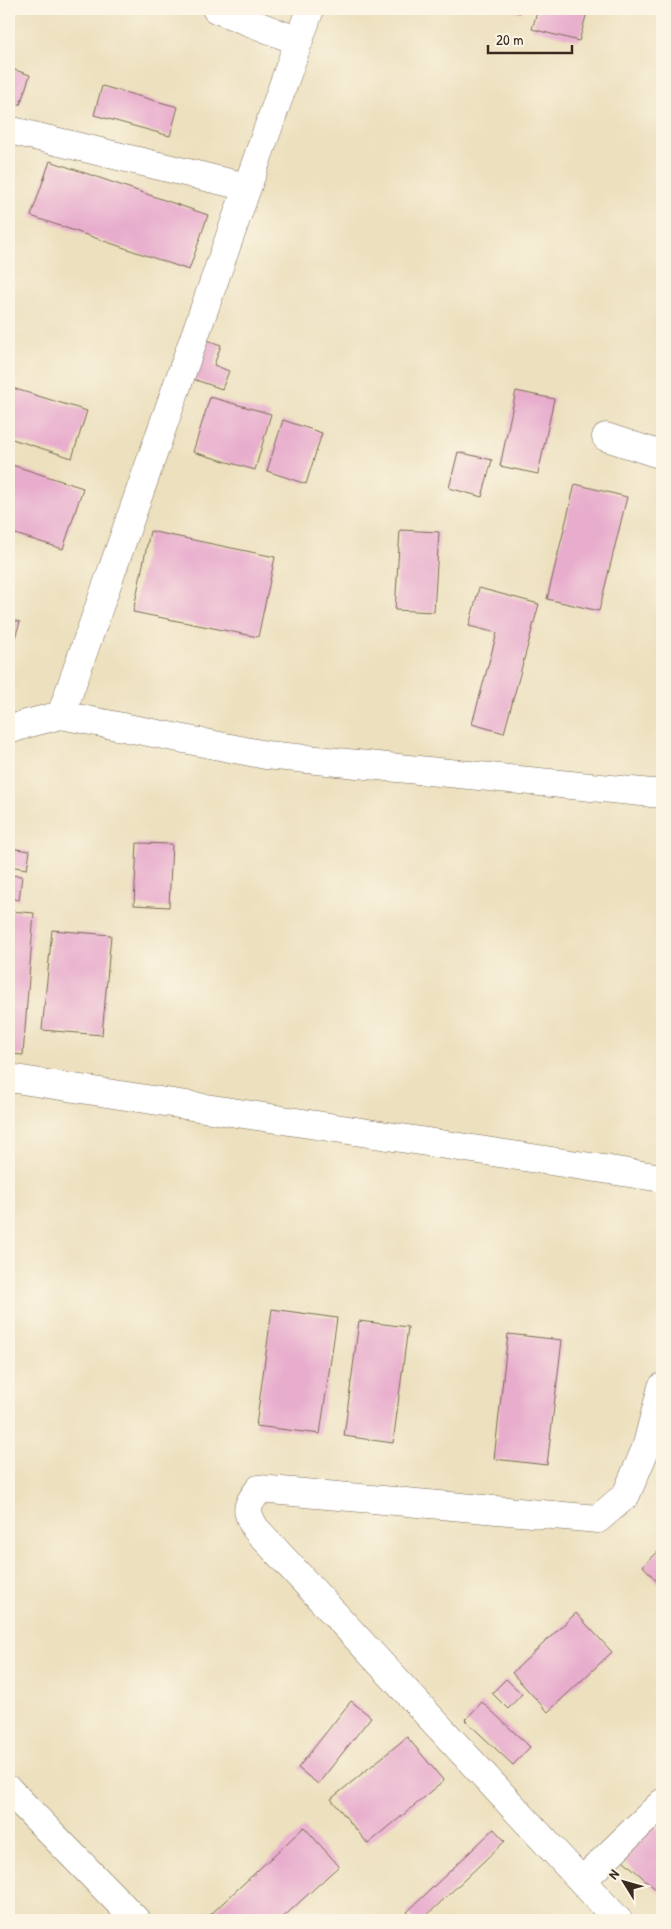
<svg xmlns="http://www.w3.org/2000/svg" width="671" height="1929" font-family="'Patrick Hand',sans-serif">
<style>
.building{fill:#e8adcd}
.lines{fill:none;stroke-linecap:round;stroke-linejoin:round}
.minor-casing{stroke:#796a56;stroke-width:29}
.minor{stroke:#fff;stroke-width:28}
</style>
<rect width="100%" height="100%" fill="#fcf5e5"/>
<filter id="ink" filterUnits="userSpaceOnUse"><feTurbulence type="fractalNoise" baseFrequency=".02" numOctaves="2"/><feDisplacementMap in="SourceGraphic" scale="10" xChannelSelector="R" yChannelSelector="G"/><feConvolveMatrix kernelMatrix="1 2 1 2 8 2 1 2 1" color-interpolation-filters="sRGB"/></filter>
<filter id="wash" filterUnits="userSpaceOnUse"><feTurbulence type="fractalNoise" baseFrequency=".0096" numOctaves="4" result="noise"/><feDisplacementMap in="SourceGraphic" scale="20" xChannelSelector="R" yChannelSelector="G"/><feGaussianBlur stdDeviation="1.12" result="paint"/><feColorMatrix in="noise" values="0 0 0 0 0 0 0 0 0 0 0 0 0 0 0 0 0 1.4 0 .05"/><feComposite in="paint" operator="in"/></filter>
<g filter="url(#wash)">
<rect width="100%" height="100%" fill="#ece0be"/>
<g id="blocks">
<path class="building" d="M508,9H521L520,13Z
M538,9H588L579,41L532,29Z
M9,68L30,75L20,105L9,101Z
M102,86L178,107L170,136L94,115Z
M50,161L208,215L189,270L31,216Z
M204,339L221,345L214,365L229,371L222,389L190,378Z
M9,387L87,411L72,458L9,438Z
M516,391L554,399L538,474L500,466Z
M210,397L271,414L255,470L193,452Z
M283,420L322,433L306,484L267,471Z
M458,452L492,460L482,497L449,488Z
M9,464L83,488L63,549L9,532Z
M575,484L627,497L599,611L547,599Z
M400,530L439,532L434,612L395,610Z
M150,531L275,557L258,637L133,612Z
M479,588L539,604L504,733L472,724L497,633L469,626Z
M9,619L20,622L9,656Z
M137,843L172,844L169,907L134,905Z
M9,848L30,851L27,869L9,866Z
M9,875L22,876L19,900L9,898Z
M9,911L34,913L23,1055L9,1054Z
M52,930L111,935L102,1035L42,1030Z
M272,1309L337,1318L320,1434L256,1426Z
M359,1321L408,1327L393,1443L344,1436Z
M508,1334L562,1340L547,1465L494,1459Z
M662,1548V1587L643,1566Z
M576,1613L612,1652L548,1712L512,1673Z
M506,1679L522,1694L508,1709L492,1693Z
M351,1701L371,1717L318,1784L298,1768Z
M482,1702L530,1747L513,1765L465,1720Z
M407,1737L444,1781L368,1844L331,1799Z
M654,1825L662,1832V1890L660,1893L623,1860Z
M304,1827L339,1866L280,1920H213L209,1916Z
M494,1829L505,1841L422,1920H415L407,1912Z"/>
</g>
</g>
<g filter="url(#ink)">
<use href="#blocks" fill-opacity="0" stroke="#796a56" stroke-width="1"/>
<g class="lines">
<defs>
<path id="minor" d="M216,9L298,41
M9,130L247,187
M606,437L662,455
M61,715L310,9
M9,730L26,724L61,715L266,755L662,794
M9,1078L662,1178
M9,1790L136,1920
M582,1881L662,1803
M618,1920L255,1528C244,1509 247,1506 259,1489L598,1519L626,1495L646,1448L662,1387"/>
</defs>
<use href="#minor" class="minor-casing"/>
<use href="#minor" class="minor"/>
</g>
</g>
<rect width="671" height="1929" fill="none" stroke="#fcf5e5" stroke-width="30"/>
<g transform="translate(624 1882) rotate(307)" stroke="#fcf5e5" stroke-width="4" paint-order="stroke">
<path d="M0-4L9 19L0 12L-9 19Z" fill="#3b2a1e"/>
<text y="-8" font-size="14" font-weight="bold" text-anchor="middle" fill="#3b2a1e">N</text>
</g>
<path d="M488 45v8h84v-8" fill="none" stroke="#3b2a1e" stroke-width="2.5"/>
<text x="496" y="45" font-size="15" fill="#3b2a1e" stroke="#fcf5e5" stroke-width="4" paint-order="stroke">20 m</text>
</svg>
